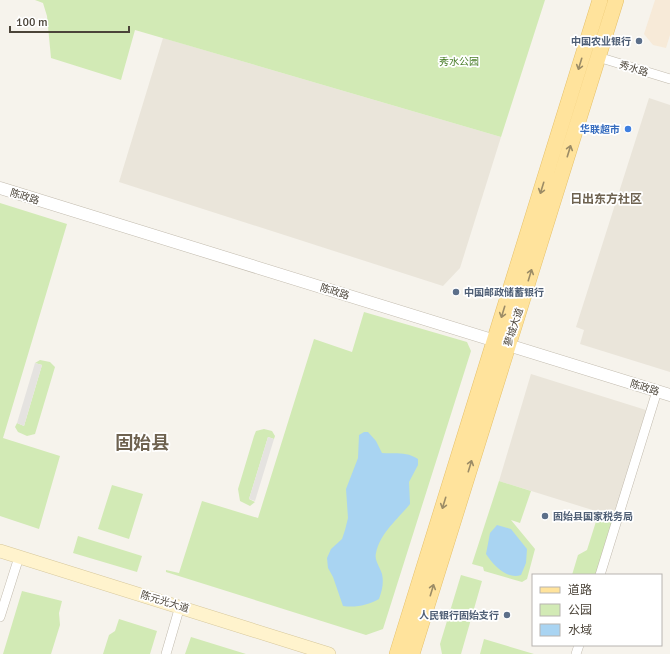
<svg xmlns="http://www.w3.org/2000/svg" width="670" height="654" font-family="Signika,'Noto Sans SC',sans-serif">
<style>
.residential{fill:#eae5da}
.commercial{fill:#f7ead8}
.green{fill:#d2eab5}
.parking{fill:#e5e3e0}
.water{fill:#a9d4f2}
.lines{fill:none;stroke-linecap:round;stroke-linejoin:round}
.minor-casing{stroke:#c2bbae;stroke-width:10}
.tertiary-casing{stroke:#c2bbae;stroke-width:13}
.secondary-casing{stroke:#d6c79b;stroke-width:14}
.primary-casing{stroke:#e6c16a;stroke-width:16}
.minor{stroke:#fff;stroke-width:9}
.tertiary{stroke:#fff;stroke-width:12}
.secondary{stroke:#fff3cd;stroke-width:13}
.primary{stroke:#ffe39c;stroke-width:15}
.oneway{stroke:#9c8c66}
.service-dot{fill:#5c6f8a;stroke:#fff;stroke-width:1.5}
.shop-dot{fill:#3f7fe0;stroke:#fff;stroke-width:1.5}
.labels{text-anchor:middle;stroke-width:3.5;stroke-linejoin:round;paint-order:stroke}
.service-label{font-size:10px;font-weight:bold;fill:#4e5e75;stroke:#fff;text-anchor:end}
.park-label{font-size:10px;fill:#4a7f2a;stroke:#fff}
.street-label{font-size:10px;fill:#4b4439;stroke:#fff}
.shop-label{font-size:10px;font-weight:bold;fill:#366cbe;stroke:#fff;text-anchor:end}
.quarter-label{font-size:12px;font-weight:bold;fill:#6e6250;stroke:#fff}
.town-label{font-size:18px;font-weight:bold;fill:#6e6250;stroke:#fff}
</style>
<rect width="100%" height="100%" fill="#f6f3ec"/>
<path class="residential" d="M163,38L501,137L460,268L443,286L119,182Z
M649,98L670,105V372L580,344L584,330L576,327Z
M531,374L646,410L615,517L499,481Z"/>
<path class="commercial" d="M655,0H670V35L666,48L653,45L644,34Z"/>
<path class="green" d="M35,0H545L501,137L135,30L121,80L51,58L47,16L43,3Z
M0,203L67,224L3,438L60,456L39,529L0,516Z
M364,312L467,342L471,351L383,629L366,635L166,572V570L179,573L202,501L258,518L314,339L352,352Z
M40,360L50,362L55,367L35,434L27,436L18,432L15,427L17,423L24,426L42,365L35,363Z
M264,429L272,431L275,436L274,439L268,437L249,499L255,502L250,506L240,501L238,489L254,436L256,431Z
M499,481L531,491L520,523L511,520L535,549L527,579L522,582L484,571L483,567L472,564Z
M112,485L143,494L129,539L98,529Z
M599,512L615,517L597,575H572L578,555L587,550Z
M78,536L142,556L137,572L73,553Z
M461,575L482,581L461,654H442L440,644Z
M22,591L62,601L59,613L60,625L51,654H3Z
M119,619L157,631L150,654H103L109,635L115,631Z
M191,637L246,654H185Z
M484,639L534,654H480Z"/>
<path class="parking" d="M35,363L42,365L24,426L17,423Z
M268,437L274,439L255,501L249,499Z"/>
<path class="water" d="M364,432H368L376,441L382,453C395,454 406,451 418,459V465L409,482L410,504C398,519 380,533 376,553C374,560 380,567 382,574C384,583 382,591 379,599C368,605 356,608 343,606L333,577L328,568L327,558L331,549L342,539L345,530L348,518L346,489L358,458L359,435Z
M497,525L511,529L527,549L526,563L521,575C507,580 493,565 486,554L490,533Z"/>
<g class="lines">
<defs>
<path id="minor" d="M598,57L670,79
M600,575L657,391
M0,617L19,557
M166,654L180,606
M576,654L579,645"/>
<path id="tertiary" d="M0,188L670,395"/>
<path id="secondary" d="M0,551L329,654"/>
<path id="primary" d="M397,654L600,0
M412,654L616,0"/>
</defs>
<use href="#minor" class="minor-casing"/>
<use href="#tertiary" class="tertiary-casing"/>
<use href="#secondary" class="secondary-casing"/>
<use href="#primary" class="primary-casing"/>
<use href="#minor" class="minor"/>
<use href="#tertiary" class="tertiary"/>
<use href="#secondary" class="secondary"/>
<use href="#primary" class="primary"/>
</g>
<defs><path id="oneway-shaft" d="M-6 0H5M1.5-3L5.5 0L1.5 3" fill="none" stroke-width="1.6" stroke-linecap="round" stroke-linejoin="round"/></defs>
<g class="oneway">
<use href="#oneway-shaft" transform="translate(580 64) rotate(107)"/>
<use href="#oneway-shaft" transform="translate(569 151) rotate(-73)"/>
<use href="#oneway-shaft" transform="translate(542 188) rotate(107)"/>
<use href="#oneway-shaft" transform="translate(530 275) rotate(-73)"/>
<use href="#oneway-shaft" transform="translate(503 312) rotate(107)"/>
<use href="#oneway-shaft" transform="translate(470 466) rotate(-73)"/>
<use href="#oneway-shaft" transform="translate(444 503) rotate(107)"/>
<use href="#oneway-shaft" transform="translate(432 590) rotate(-73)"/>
</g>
<g class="service-dot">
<circle cx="639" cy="41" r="4"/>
<circle cx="456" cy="292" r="4"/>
<circle cx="545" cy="516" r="4"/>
<circle cx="507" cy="615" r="4"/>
</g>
<circle class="shop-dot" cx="628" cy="129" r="4"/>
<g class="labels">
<g class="service-label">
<text x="631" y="45">中国农业银行</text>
<text x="464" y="296" text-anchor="start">中国邮政储蓄银行</text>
<text x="553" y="520" text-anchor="start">固始县国家税务局</text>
<text x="499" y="619">人民银行固始支行</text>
</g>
<g class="park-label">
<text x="459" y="65">秀水公园</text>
</g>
<g class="street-label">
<text transform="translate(634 68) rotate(17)" y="4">秀水路</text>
<text transform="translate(25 196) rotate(17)" y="4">陈政路</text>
<text transform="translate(335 291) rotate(17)" y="4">陈政路</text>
<text transform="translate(513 327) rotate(-72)" y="4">蓼城大道</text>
<text transform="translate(645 387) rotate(17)" y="4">陈政路</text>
<text transform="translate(165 601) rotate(17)" y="4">陈元光大道</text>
</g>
<g class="shop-label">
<text x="620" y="133">华联超市</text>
</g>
<g class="quarter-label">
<text x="606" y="203">日出东方社区</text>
</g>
<g class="town-label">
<text x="142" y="449">固始县</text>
</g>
</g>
<rect x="532" y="574" width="130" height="72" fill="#ffffff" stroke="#b7b4b0"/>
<rect x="540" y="587" width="20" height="6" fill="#ffe39c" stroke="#b7b4b0"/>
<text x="568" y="594" font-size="12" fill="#4b4439">道路</text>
<rect x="540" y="604" width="20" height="12" fill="#d2eab5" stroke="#b7b4b0"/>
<text x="568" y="614" font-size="12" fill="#4b4439">公园</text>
<rect x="540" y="624" width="20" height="12" fill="#a9d4f2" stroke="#b7b4b0"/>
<text x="568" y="634" font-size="12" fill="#4b4439">水域</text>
<path d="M10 26v6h119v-6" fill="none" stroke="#4b4439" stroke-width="2"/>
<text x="16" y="26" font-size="12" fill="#4b4439" stroke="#ffffff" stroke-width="3" paint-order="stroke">100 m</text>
</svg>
